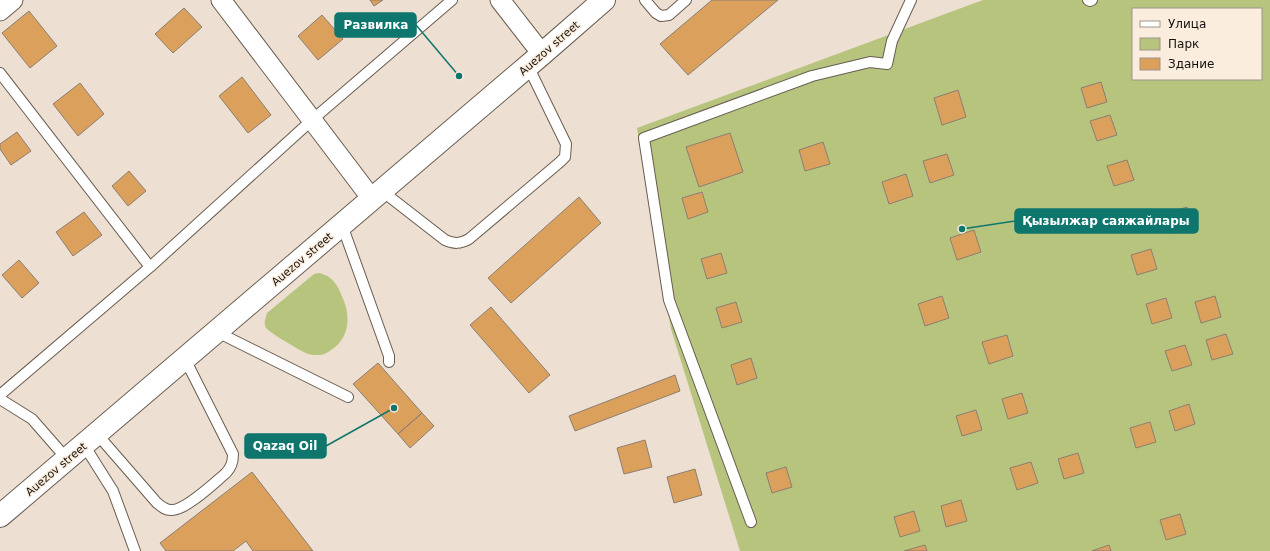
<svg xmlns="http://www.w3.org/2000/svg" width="1270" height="551" font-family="'DejaVu Sans',sans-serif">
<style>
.green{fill:#b7c47e;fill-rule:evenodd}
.building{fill:#daa05c;stroke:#8b7f72}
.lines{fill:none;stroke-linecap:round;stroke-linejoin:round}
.lane-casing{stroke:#695d51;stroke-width:12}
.street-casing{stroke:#695d51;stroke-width:21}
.secondary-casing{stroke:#695d51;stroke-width:24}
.lane{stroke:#fff;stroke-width:10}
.street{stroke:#fff;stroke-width:19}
.secondary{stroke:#fff;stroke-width:22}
.labels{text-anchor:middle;stroke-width:3;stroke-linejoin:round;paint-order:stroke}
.street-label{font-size:11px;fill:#15110c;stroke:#faedde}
.leader{fill:none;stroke:#0f766e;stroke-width:1.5}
.callout-dot{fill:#0f766e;stroke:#faedde;stroke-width:1.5}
.callout{fill:#0f766e;stroke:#0f766e;stroke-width:1.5}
.callout-label{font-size:12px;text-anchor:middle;font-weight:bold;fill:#fff}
</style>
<rect width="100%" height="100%" fill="#eddfd1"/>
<path class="green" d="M983,0H1270V551H740L671,329L637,128ZM1133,9H1261V79H1133Z
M319,273C335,277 338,287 344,301C351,320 348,339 331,350C328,352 324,355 320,355C317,355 311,355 308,354C301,351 270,333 266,328C263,322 266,318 267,313L314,274Z"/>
<path class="building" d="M370,0H383L374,6Z
M712,0H778L688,75L660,44Z
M184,8L202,27L173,53L155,34Z
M29,11L57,46L30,68L2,33Z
M322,15L343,39L318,60L298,36Z
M242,77L271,115L248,133L219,96Z
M1101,82L1107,102L1087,108L1081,88Z
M80,83L104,114L78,136L53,104Z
M958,90L966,117L942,125L934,98Z
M1110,115L1117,135L1097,141L1090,121Z
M17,132L31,151L11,165L0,149V144Z
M730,133L743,172L699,187L686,147Z
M823,142L830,164L805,171L799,150Z
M947,154L954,175L930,183L923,161Z
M1127,160L1134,180L1114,186L1107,166Z
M129,171L146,191L128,206L112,186Z
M906,174L913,196L889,204L882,182Z
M702,192L708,212L688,219L682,198Z
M579,197L601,223L511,303L488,278Z
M1187,207L1193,227L1173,233L1167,213Z
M84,212L102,235L73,256L56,232Z
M974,230L981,252L957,260L950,238Z
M1151,249L1157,269L1137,275L1131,255Z
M721,253L727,273L707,279L701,259Z
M19,260L39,283L22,298L2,275Z
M942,296L949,318L925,326L918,304Z
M1215,296L1221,317L1201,323L1195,302Z
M1166,298L1172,318L1152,324L1146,304Z
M736,302L742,322L722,328L716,308Z
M491,307L550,375L529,393L470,325Z
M1226,334L1233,354L1212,360L1206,340Z
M1007,335L1013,356L989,364L982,342Z
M1185,345L1192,365L1172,371L1165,351Z
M751,358L757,378L737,385L731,365Z
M378,363L422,413L398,434L353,384Z
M675,375L680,391L575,431L569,416Z
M1022,393L1028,413L1008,419L1002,399Z
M1189,404L1195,424L1175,431L1169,411Z
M976,410L982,430L962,436L956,416Z
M422,413L434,426L410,448L398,434Z
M1150,422L1156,442L1136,448L1130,428Z
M645,440L652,467L624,474L617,448Z
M1078,453L1084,473L1064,479L1058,459Z
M1031,462L1038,483L1017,490L1010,468Z
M786,467L792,487L772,493L766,473Z
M695,469L702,495L674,503L667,477Z
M252,472L313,551H253L246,541L233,551H166L160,543Z
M961,500L967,521L946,527L941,506Z
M914,511L920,531L900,537L894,517Z
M1180,514L1186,534L1166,540L1160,520Z
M925,545L927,551H904Z
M1109,545L1111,551H1092Z"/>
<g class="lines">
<defs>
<path id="lane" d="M645,0L656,13L661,16L669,15L686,0
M1088,0L1090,1L1092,0
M0,73L150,267L312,120L452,0
M382,191L445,240C454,244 460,244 469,239L560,162L565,157L566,144L528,66
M342,225L389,356V362
M217,332L348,397
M0,395L150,267
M0,399L32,419L67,459
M97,434L157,503C162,507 165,510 171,510C185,511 214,483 226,473C231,467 233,463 233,454L185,359
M84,445L113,491L135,551
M751,522L669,300L644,138L812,76L870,62L887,64L892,41L911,0"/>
<path id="street" d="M221,0L372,199
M500,0L542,54
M0,11L13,0"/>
<path id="secondary" d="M0,516L542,54L604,0"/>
</defs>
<use href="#lane" class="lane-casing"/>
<use href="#street" class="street-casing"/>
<use href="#secondary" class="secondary-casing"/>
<use href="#lane" class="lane"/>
<use href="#street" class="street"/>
<use href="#secondary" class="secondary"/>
</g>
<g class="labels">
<g class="street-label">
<text transform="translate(549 48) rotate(-41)" y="4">Auezov street</text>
<text transform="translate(302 259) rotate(-40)" y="4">Auezov street</text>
<text transform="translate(56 469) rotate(-40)" y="4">Auezov street</text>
</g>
</g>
<path class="leader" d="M459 76L416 25M962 229L1015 221M394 408L326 446"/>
<g class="callout-dot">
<circle cx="459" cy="76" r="4"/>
<circle cx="962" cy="229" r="4"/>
<circle cx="394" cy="408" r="4"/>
</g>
<g class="callout">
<rect x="335" y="13" width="81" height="24" rx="4"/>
<rect x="1015" y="209" width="183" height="24" rx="4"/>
<rect x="245" y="434" width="81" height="24" rx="4"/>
</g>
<g class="callout-label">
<text x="376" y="29">Развилка</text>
<text x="1106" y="225">Қызылжар саяжайлары</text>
<text x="285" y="450">Qazaq Oil</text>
</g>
<rect x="1132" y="8" width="130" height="72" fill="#faedde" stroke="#9e958a"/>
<rect x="1140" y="21" width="20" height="6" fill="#ffffff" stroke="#9e958a"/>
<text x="1168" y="28" font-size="12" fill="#15110c">Улица</text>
<rect x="1140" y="38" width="20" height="12" fill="#b7c47e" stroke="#9e958a"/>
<text x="1168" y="48" font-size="12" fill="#15110c">Парк</text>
<rect x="1140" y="58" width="20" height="12" fill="#daa05c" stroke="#9e958a"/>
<text x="1168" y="68" font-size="12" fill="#15110c">Здание</text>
</svg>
